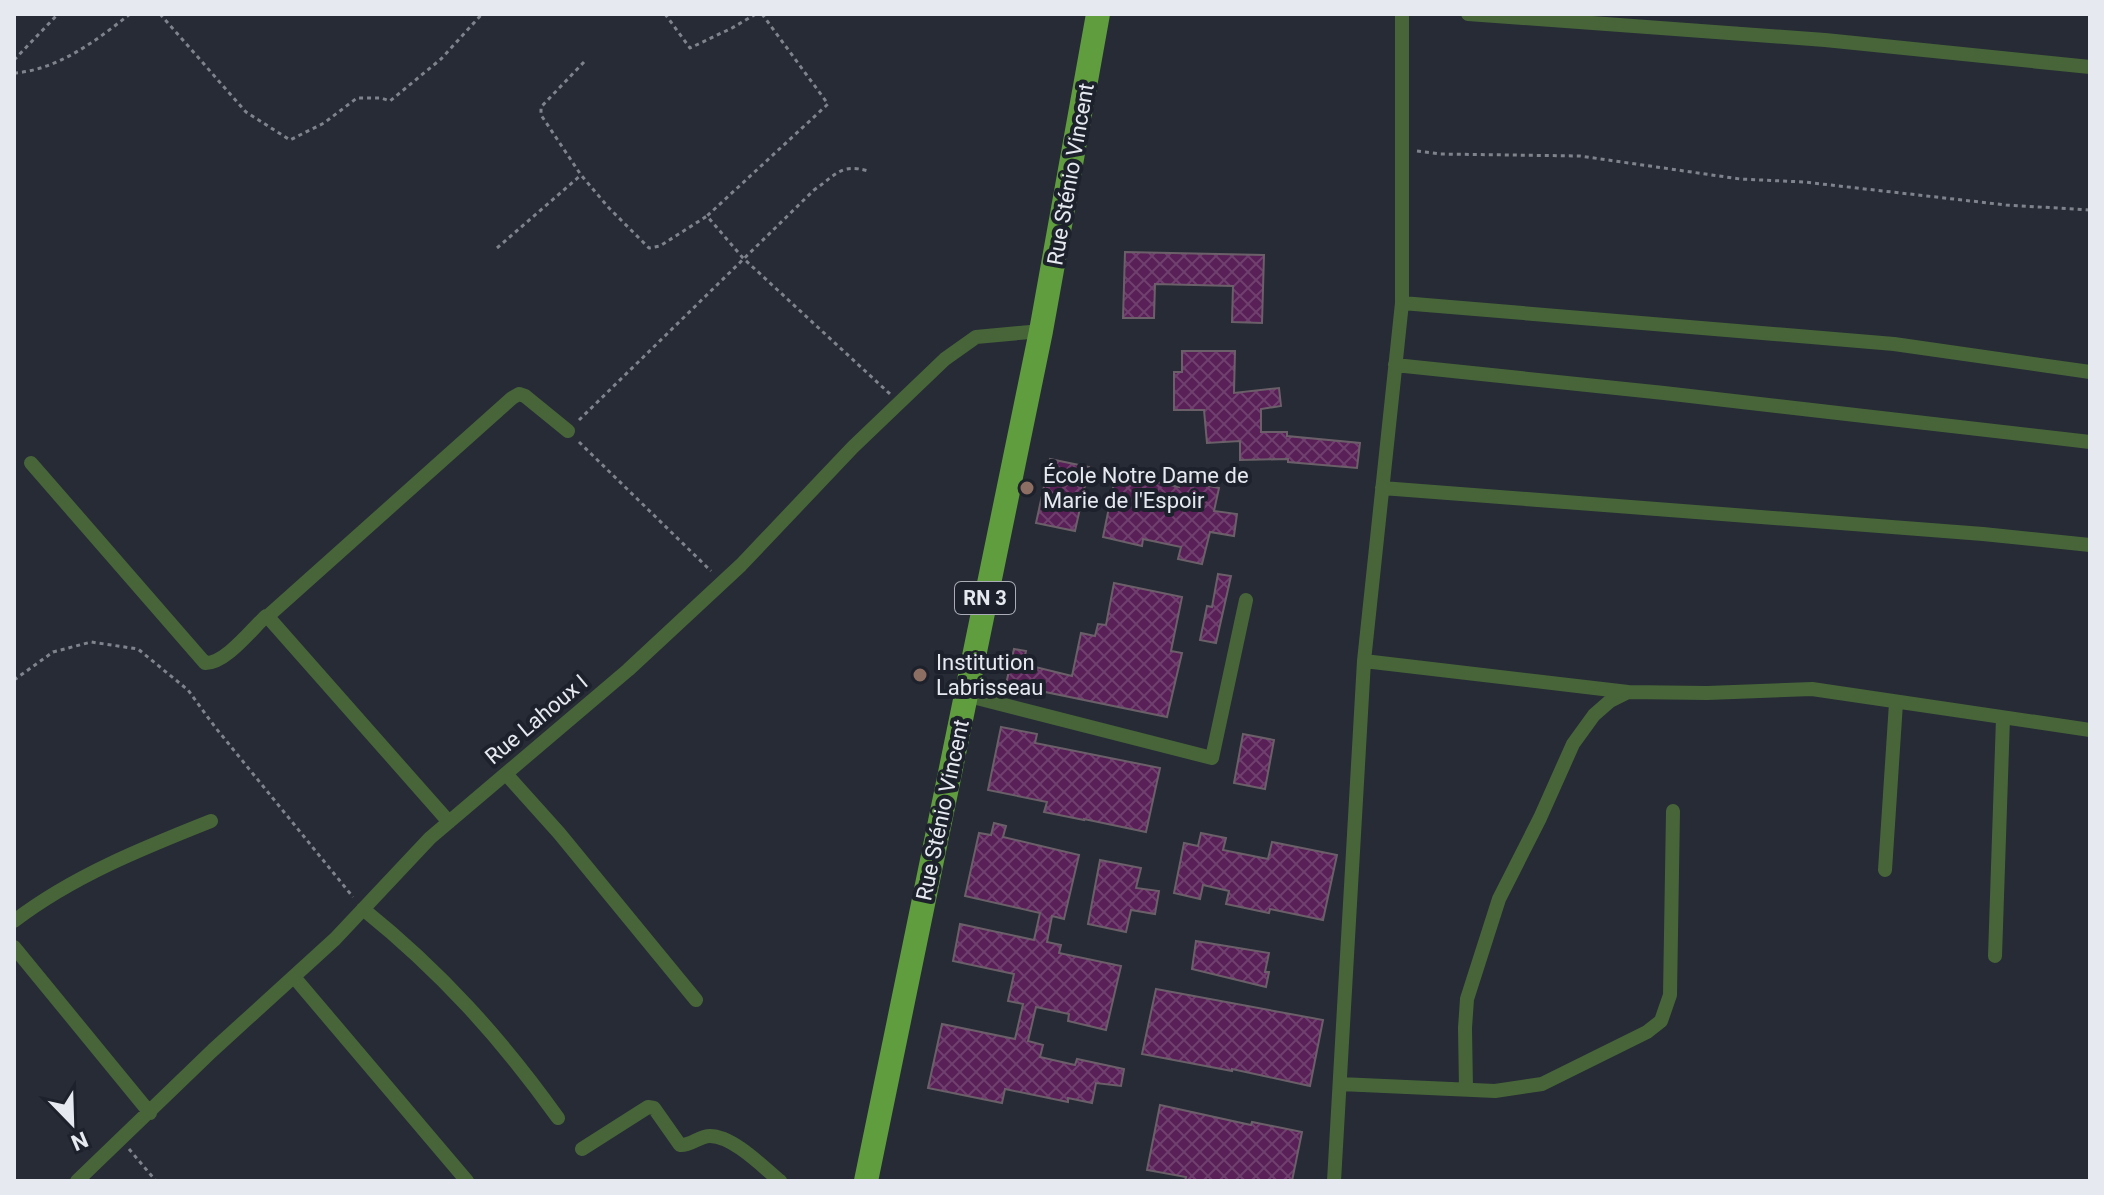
<svg xmlns="http://www.w3.org/2000/svg" width="2104" height="1195" font-family="Roboto,sans-serif">
<style>
.building{fill:url(#building-cross-hatch);stroke:#6b6069;stroke-width:2}
.lines{fill:none;stroke-linecap:round;stroke-linejoin:round}
.path{stroke:#7f838c;stroke-width:3;stroke-dasharray:4 4;stroke-linecap:butt}
.street{stroke:#476539;stroke-width:14}
.primary{stroke:#5f9d3e;stroke-width:24}
.education-dot{fill:#8d6e63;stroke:#1d212b;stroke-width:3}
.labels{text-anchor:middle;stroke-width:8;stroke-linejoin:round;paint-order:stroke}
.shield{fill:#1d212b;stroke:#aaadb5;stroke-width:2}
.shield-label{font-size:20px;font-weight:bold;fill:#e6e9f0}
.street-label{font-size:22px;fill:#e6e9f0;stroke:#1d212b}
.poi-label{font-size:22px;fill:#e6e9f0;stroke:#1d212b;text-anchor:start}
</style>
<defs>
<pattern id="building-cross-hatch" width="8" height="8" patternUnits="userSpaceOnUse" patternTransform="scale(2)"><rect width="8" height="8" fill="#582056"/><path d="M0 0l8 8M0 8l8-8" fill="none" stroke="#70406f"/></pattern>
</defs>
<rect width="100%" height="100%" fill="#262b35"/>
<path class="building" d="M1125,252L1264,255L1262,323L1232,322L1233,286L1155,284L1154,318H1123Z
M1182,351H1235L1234,393L1279,388L1281,406L1261,409V432H1287V436L1360,443L1357,468L1288,462V459L1240,460V441L1207,443L1204,410H1174V372H1182Z
M1050,459L1089,467L1075,531L1036,523Z
M1116,473L1179,487L1180,480L1219,488L1214,511L1237,514L1234,536L1210,532L1202,564L1178,559L1181,547L1143,539L1142,546L1103,537Z
M1218,574L1231,576L1216,643L1200,640L1207,606L1212,607Z
M1114,583L1182,597L1171,651L1182,653L1167,717L1045,692L1044,694L1017,688L1016,695L1004,693L1014,649L1026,651L1023,664L1072,676L1081,633L1095,636L1098,624L1106,625Z
M1001,727L1037,734L1035,743L1160,768L1146,832L1084,819V820L1044,812L1047,802L988,790Z
M1243,734L1274,740L1265,789L1234,783Z
M994,823L1006,826L1003,837L1079,855L1064,919L1052,916L1047,942L1061,945L1059,953L1121,966L1106,1030L1068,1021L1069,1014L1036,1007L1028,1041L1043,1045L1040,1057L1075,1065L1077,1059L1124,1069L1121,1086L1096,1083L1092,1103L1068,1098V1102L1005,1089L1002,1103L928,1088L942,1024L1015,1039L1023,1004L1008,1001L1014,974L953,961L960,924L1034,940L1040,913L965,896L979,833L991,835Z
M1201,833L1226,838L1223,850L1268,859L1272,842L1337,855L1323,920L1270,909L1269,913L1226,904L1229,891L1203,885L1200,899L1174,893L1184,843L1198,846Z
M1100,860L1141,868L1136,888L1159,891L1155,914L1131,910L1126,932L1088,924Z
M1196,941L1269,953L1265,972H1269L1266,987L1192,969Z
M1156,989L1323,1020L1310,1086L1232,1069V1071L1142,1054Z
M1160,1105L1251,1125L1252,1122L1302,1132L1292,1181H1185L1186,1177L1147,1170Z"/>
<g class="lines">
<path class="path" d="M160,14L246,112L290,140L324,123L357,98H381L390,101L441,59L482,14
M665,14L690,48L732,28L756,14
M762,14L828,104L707,216L743,258L890,394
M14,60L58,14
M584,62L541,107V115L581,175L609,208L649,248L660,246L707,216
M14,73C58,70 97,40 130,14
M1417,151L1440,154L1580,156L1740,179L1804,182L2006,205L2090,210
M497,248L581,175
M579,420L814,190C836,175 841,163 868,171
M579,442L711,571
M14,680L53,652L91,642L138,649L188,690L215,727L353,897
M129,1149L156,1181"/>
<path class="street" d="M1468,14L1825,40L2090,67
M1402,303L1894,344L2090,372
M1395,365L1664,393L2090,442
M31,463L205,663C225,664 251,630 266,616L268,617L449,822
M1382,488L1983,534L2090,545
M268,616L512,398L519,394L525,396L568,431
M1364,661L1628,692
M965,695L1212,758L1246,600
M506,774L559,833L696,1000
M1885,870L1896,703
M363,909C440,971 501,1038 558,1118
M14,921C73,876 143,848 211,821
M14,947L150,1113
M1995,956L2003,718
M294,977L467,1181
M1340,1084L1495,1091L1542,1084L1647,1032L1661,1021L1670,995L1673,811
M1466,1089L1465,1028L1467,999L1499,899L1540,818L1573,744L1594,715L1610,701L1628,692L1707,693L1812,689L2090,730
M582,1149L648,1107L654,1108L680,1145C691,1146 699,1136 710,1136C733,1136 763,1167 780,1181
M77,1181L213,1050L335,939L430,838L628,670L741,565L853,447L945,359L976,337L1041,331
M1334,1181L1364,661L1402,303V14"/>
<path class="primary" d="M866,1181L1041,331L1098,14"/>
</g>
<g class="education-dot">
<circle cx="1027" cy="488" r="8"/>
<circle cx="920" cy="675" r="8"/>
</g>
<g class="labels">
<rect class="shield" x="955" y="582" width="60" height="32" rx="6"/>
<g class="shield-label">
<text x="985" y="605">RN 3</text>
</g>
<g class="street-label">
<text transform="translate(1070 174) rotate(-80)" y="8">Rue Sténio Vincent</text>
<text transform="translate(536 719) rotate(-40)" y="8">Rue Lahoux I</text>
<text transform="translate(942 810) rotate(-78)" y="8">Rue Sténio Vincent</text>
</g>
<g class="poi-label">
<text x="1043" y="483">École Notre Dame de<tspan x="1043" dy="25">Marie de l'Espoir</tspan></text>
<text x="936" y="670">Institution<tspan x="936" dy="25">Labrisseau</tspan></text>
</g>
</g>
<rect width="2104" height="1195" fill="none" stroke="#e6e9f0" stroke-width="32"/>
<g transform="translate(72 1123) rotate(157)" stroke="#1d212b" stroke-width="6" paint-order="stroke">
<path d="M0-6L14 30L0 20L-14 30Z" fill="#e6e9f0"/>
<text y="-12" font-size="22" font-weight="bold" text-anchor="middle" fill="#e6e9f0">N</text>
</g>
</svg>
